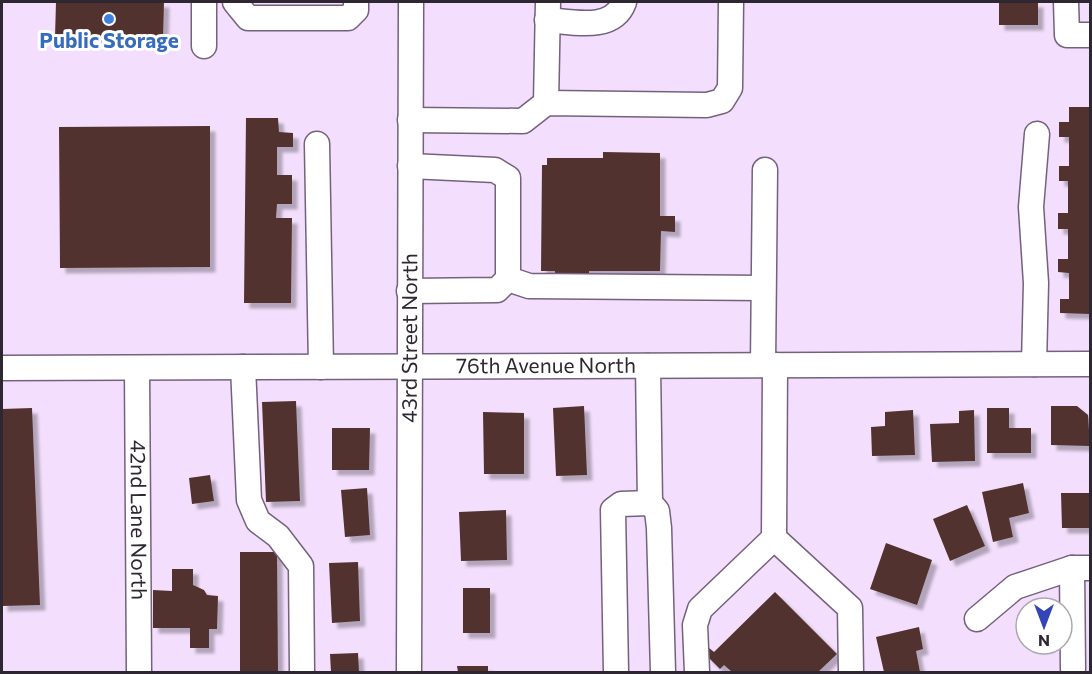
<svg xmlns="http://www.w3.org/2000/svg" width="1092" height="674" font-family="Commissioner,sans-serif">
<style>
.building{fill:#51322e;filter:url(#shadow)}
.lines{fill:none;stroke-linecap:round;stroke-linejoin:round}
.minor-casing{stroke:#74627c;stroke-width:27}
.minor{stroke:#fff;stroke-width:24}
.shop-dot{fill:#3f7fe0;stroke:#fff;stroke-width:2}
.labels{text-anchor:middle;stroke-width:6;stroke-linejoin:round;paint-order:stroke}
.shop-label{font-size:21px;font-weight:bold;fill:#366cbe;stroke:#fff}
.street-label{font-size:21px;fill:#2e2732;stroke:#fff}
</style>
<defs>
<filter id="shadow"><feDropShadow dx="5.5" dy="5.5" stdDeviation="1.5" flood-color="#0004"/></filter>
</defs>
<rect width="100%" height="100%" fill="#f3dffd"/>
<path class="building" d="M56,2H164L163,39L55,37Z
M999,2H1038V25H999Z
M1069,107H1090V314L1060,313V299H1069V273L1058,272V259H1068V229H1058V213H1068V181H1059V166H1069V137H1059V122H1069Z
M246,118H278L279,132L293,133V147H277V175H292V204H277L276,218H292L291,303H244Z
M210,126V267L60,268L59,127Z
M603,152L660,153V216H675V232L661,231L660,271H589V278H555V271H541L542,165H547V158H603Z
M296,401L300,501L266,502L262,402Z
M584,406L587,475L556,476L553,408Z
M1051,406H1077L1088,415L1090,446L1051,445Z
M32,408L40,605L2,606V409Z
M987,408H1009V428H1031V453H987Z
M913,410L915,455L872,456L871,427L885,426V412Z
M974,410L975,461L932,462L930,424L959,423V411Z
M483,412L524,413V474H484Z
M332,428H370L369,470H332Z
M210,475L214,501L192,504L189,478Z
M1023,483L1029,513L1009,518L1013,537L993,542L982,492Z
M367,488L370,535L345,537L341,490Z
M1061,493H1090V528H1062Z
M967,505L985,546L950,561L933,519Z
M506,510L507,560L461,561L459,512Z
M886,543L932,560L917,605L870,589Z
M240,552H277L278,672H240Z
M358,562L360,621L332,623L329,563Z
M172,569H193V585L204,590L207,595L218,596L217,629H209V648H190V628H153V590L172,591Z
M463,588H490V633H463Z
M775,592L837,654L818,672H732L724,665L720,669L704,653L709,648L714,652Z
M919,627L923,649L916,651L920,672H884L876,637Z
M358,653L359,672H331L330,654Z
M457,666H488V672H458Z"/>
<g class="lines">
<defs>
<g id="minor">
<path d="M235,2L248,18H348L356,10V2"/>
<path d="M1066,2L1067,35H1090"/>
<path d="M547,20C573,22 613,32 624,2"/>
<path d="M204,46V2"/>
<path d="M546,103L548,2"/>
<path d="M410,120L523,121L546,103L707,105L722,101L730,88L731,2"/>
<path d="M317,144L321,367"/>
<path d="M508,279L529,286L763,288"/>
<path d="M409,291L497,290L508,279V178L495,170L410,166"/>
<path d="M1034,364L1036,283L1031,207L1037,134"/>
<path d="M763,365L765,170"/>
<path d="M648,366L650,503"/>
<path d="M243,367L249,500L258,521L278,536L301,566L302,672"/>
<path id="s1" d="M2,368L1090,364"/>
<path id="s2" d="M137,368L139,672"/>
<path d="M774,538L850,608L851,672"/>
<path d="M1072,568L1073,669"/>
<path d="M977,619L1015,587L1072,568H1090"/>
<path id="s3" d="M409,672L411,2"/>
<path d="M616,672L613,510L621,504L650,503L657,511L659,528L663,672"/>
<path d="M697,672L695,625L700,609L774,538L775,365"/>
</g>
</defs>
<use href="#minor" class="minor-casing"/>
<use href="#minor" class="minor"/>
</g>
<circle class="shop-dot" cx="109" cy="19" r="6"/>
<g class="labels">
<g class="shop-label">
<text x="109" y="48">Public Storage</text>
</g>
<g class="street-label">
<text dy="7" stroke="none"><textPath href="#s3" startOffset="334">43rd Street North</textPath></text>
<text dy="7" stroke="none"><textPath href="#s1" startOffset="544">76th Avenue North</textPath></text>
<text dy="7" stroke="none"><textPath href="#s2" startOffset="152">42nd Lane North</textPath></text>
</g>
</g>
<rect width="1092" height="674" fill="none" stroke="#2e2732" stroke-width="6"/>
<g transform="translate(1044 626) rotate(180)"><circle r="28" fill="#ffffff" stroke="#aba9ad" stroke-width="1.5"/>
<path d="M0-4.5L10 22L0 15L-10 22Z" fill="#3445b7"/>
<text y="-9" font-size="16" font-weight="bold" text-anchor="middle" fill="#2e2732">N</text>
</g>
</svg>
